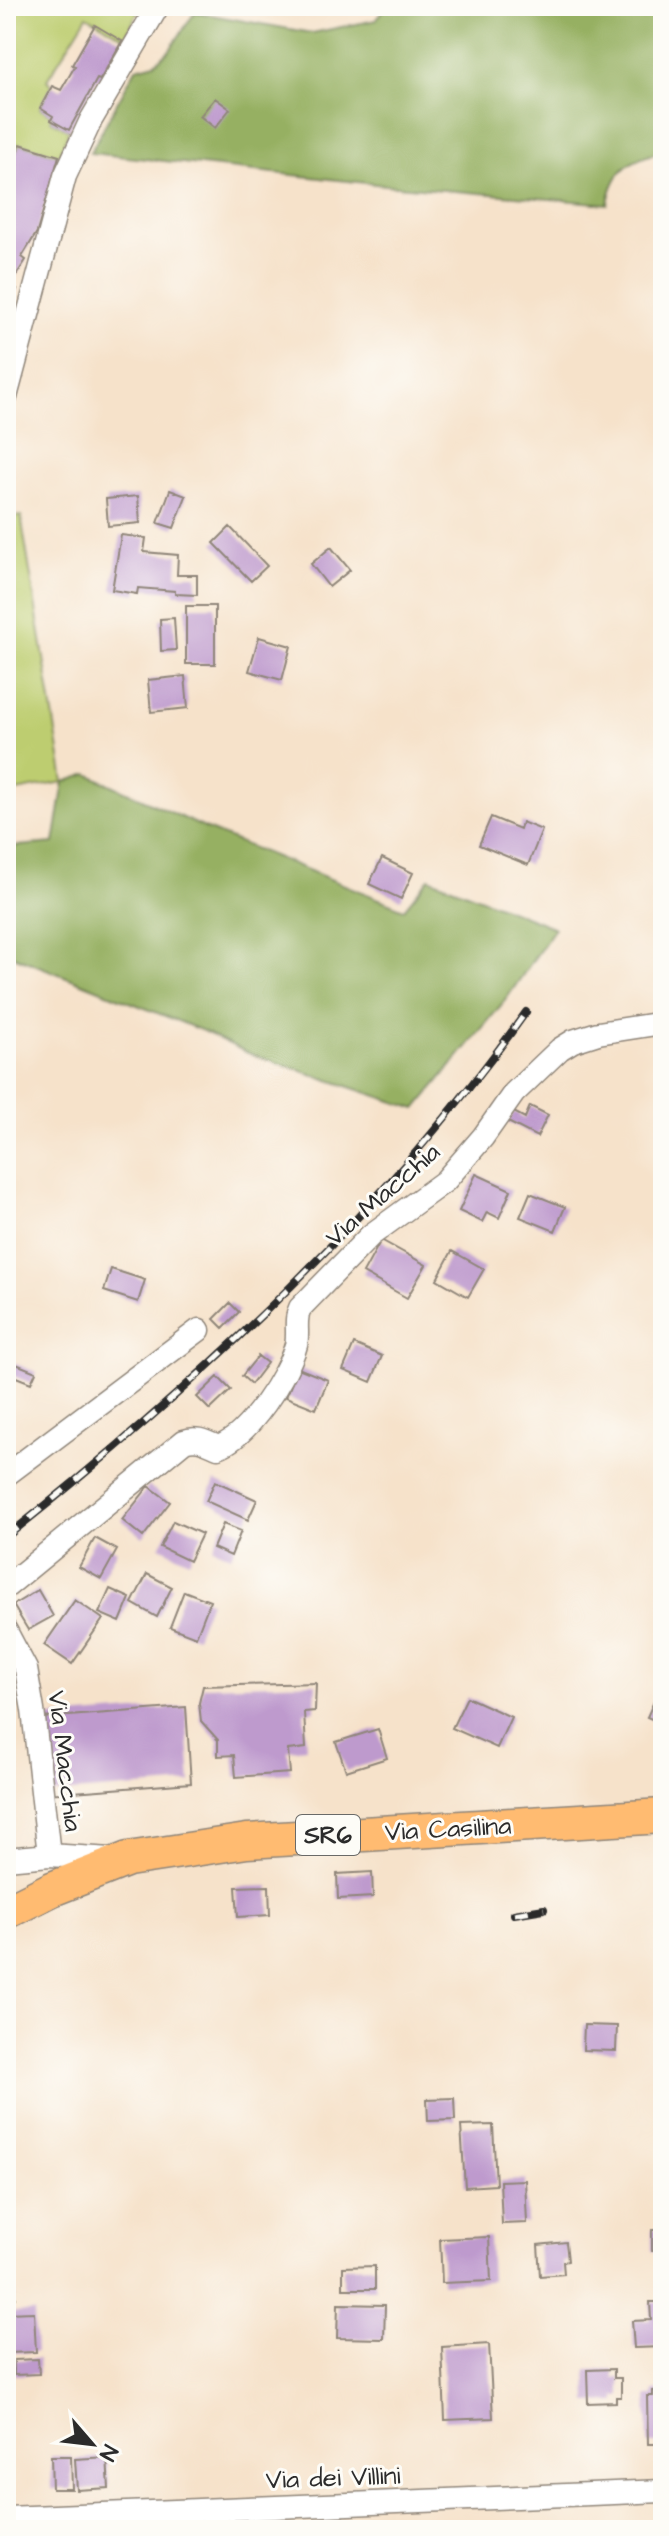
<svg xmlns="http://www.w3.org/2000/svg" width="669" height="2536" font-family="'Architects Daughter',sans-serif">
<style>
.green{fill:#bdcd6f;stroke:#747c4d;stroke-width:2}
.forest{fill:#96b062;stroke:#606e46;stroke-width:2}
.building{fill:#be9acd}
.lines{fill:none;stroke-linecap:round;stroke-linejoin:round}
.minor-casing{stroke:#90867a;stroke-width:25}
.primary-casing{stroke:#90867a;stroke-width:37}
.minor{stroke:#fff;stroke-width:22}
.primary{stroke:#ffbb71;stroke-width:34}
.rail-casing{stroke:#2b2b2b;stroke-width:8}
.rail{stroke:#fdfcf7;stroke-width:5;stroke-dasharray:15;stroke-linecap:butt}
.labels{text-anchor:middle;stroke-width:6;stroke-linejoin:round;paint-order:stroke}
.shield{fill:#fdfcf7;stroke:#6a6a68;stroke-width:2}
.shield-label{font-size:24px;font-weight:bold;fill:#2b2b2b}
.street-label{font-size:26px;fill:#2b2b2b;stroke:#fdfcf7}
</style>
<rect width="100%" height="100%" fill="#fdfcf7"/>
<filter id="ink" filterUnits="userSpaceOnUse"><feTurbulence type="fractalNoise" baseFrequency=".0125" numOctaves="2"/><feDisplacementMap in="SourceGraphic" scale="16" xChannelSelector="R" yChannelSelector="G"/><feConvolveMatrix kernelMatrix="1 2 1 2 8 2 1 2 1" color-interpolation-filters="sRGB"/></filter>
<filter id="wash" filterUnits="userSpaceOnUse"><feTurbulence type="fractalNoise" baseFrequency=".006" numOctaves="4" result="noise"/><feDisplacementMap in="SourceGraphic" scale="32" xChannelSelector="R" yChannelSelector="G"/><feGaussianBlur stdDeviation="1.8" result="paint"/><feColorMatrix in="noise" values="0 0 0 0 0 0 0 0 0 0 0 0 0 0 0 0 0 1.4 0 .05"/><feComposite in="paint" operator="in"/></filter>
<g filter="url(#wash)">
<rect width="100%" height="100%" fill="#f6e2ca"/>
<path class="green" d="M6,6H141L125,38L87,16L47,80L52,86L40,108L53,116L51,120L69,130L59,156L20,144L6,176Z
M21,516L64,782L6,793V518Z"/>
<path class="forest" d="M387,6H663V152C631,158 613,170 608,204L385,185L90,153L136,68L155,63L169,51L195,12L312,33L376,20Z
M88,774L209,830L404,909L429,878L555,928L507,998L416,1109L248,1053L203,1031L6,953V847L54,843L64,782Z"/>
<g id="blocks">
<path class="building" d="M95,25L122,41L100,80L97,79L69,130L51,120L53,116L40,108L52,86L61,90L75,66L72,65Z
M215,98L230,109L215,128L200,116Z
M20,144L59,156L37,232L22,257L26,260L10,285L17,289L6,307V176Z
M170,490L186,496L174,528L158,523Z
M138,496L140,523L108,526L106,499Z
M230,527L267,566L251,581L214,543Z
M121,535L146,538L144,552L178,555L177,575H197V595L175,594V591L138,588L137,594L112,590Z
M331,547L350,570L329,587L311,564Z
M186,606H215V664H186Z
M174,618L176,650L161,651L160,619Z
M259,637L291,646L282,680L249,671Z
M185,676L188,708L151,712L148,680Z
M491,817L520,829L522,822L542,830L528,865L479,845Z
M382,858L413,873L401,899L369,884Z
M530,1106L548,1115L537,1137L508,1122L514,1112L525,1118Z
M476,1174L511,1190L499,1218L487,1212L482,1222L459,1211Z
M530,1193L565,1207L555,1231L520,1217Z
M381,1240L426,1265L407,1298L363,1273Z
M452,1251L484,1269L468,1297L437,1279Z
M111,1269L145,1280L138,1302L104,1291Z
M230,1303L239,1312L223,1328L214,1319Z
M354,1344L382,1356L371,1382L343,1370Z
M258,1356L267,1363L251,1384L242,1376Z
M6,1360L36,1372L31,1383L6,1373Z
M298,1368L328,1380L316,1409L286,1397Z
M218,1377L231,1390L210,1410L197,1397Z
M215,1481L257,1500L248,1520L206,1501Z
M149,1486L170,1502L143,1537L122,1520Z
M173,1521L202,1534L189,1561L160,1547Z
M223,1524L241,1531L231,1556L213,1548Z
M95,1538L117,1550L101,1579L79,1567Z
M147,1574L172,1587L157,1617L132,1603Z
M110,1589L130,1598L120,1622L99,1613Z
M38,1590L53,1616L28,1630L13,1605Z
M184,1591L210,1601L196,1637L170,1627Z
M75,1600L103,1619L72,1664L44,1645Z
M316,1683L315,1711L304,1712L306,1748L288,1750L290,1773L236,1777L234,1755L218,1756V1740L201,1721L199,1703L203,1686Z
M659,1690L663,1692V1724L647,1717Z
M467,1697L511,1717L497,1748L452,1728Z
M186,1707L191,1783L47,1794L42,1718Z
M378,1729L387,1758L346,1771L336,1742Z
M372,1872L373,1897L338,1899L337,1874Z
M269,1886L270,1915L238,1917L236,1887Z
M584,2025L617,2026L616,2051L583,2050Z
M454,2098L455,2120L428,2121L427,2099Z
M493,2125L496,2185L465,2187L461,2126Z
M525,2180L527,2223L502,2224L500,2181Z
M652,2230H663V2251H652Z
M489,2237L491,2281L442,2283L440,2239Z
M566,2242L568,2261L563,2262L564,2274L540,2276L538,2245Z
M14,2259L15,2298H6V2260Z
M375,2266V2289H343V2267Z
M650,2302H663V2347L634,2348L632,2321L651,2320Z
M338,2304L385,2305L384,2339L337,2338Z
M34,2312L36,2352L6,2353V2313Z
M489,2344L493,2418L445,2420L442,2347Z
M38,2359L39,2374L14,2375V2360Z
M614,2369V2378H621V2397H616V2402L588,2403L587,2370Z
M663,2390V2444H648L647,2396H653V2391Z
M51,2456H71L72,2489H52Z
M107,2457L109,2488L77,2490L75,2459Z
M134,2523H167V2530H134Z"/>
</g>
</g>
<g filter="url(#ink)">
<use href="#blocks" fill-opacity="0" stroke="#90867a" stroke-width="2"/>
<g class="lines">
<defs>
<path id="minor" d="M6,397L65,176L91,120L158,6
M6,1475L199,1330
M6,1587L184,1441C197,1436 206,1442 218,1447C248,1437 288,1375 296,1345C299,1332 294,1320 300,1308L371,1235L445,1181L483,1137L514,1093L560,1049L573,1041L598,1033L656,1024
M6,1631L26,1669L33,1710L49,1855
M6,1859L49,1855L112,1859
M6,2518L663,2491"/>
<path id="primary" d="M6,1912L52,1889L128,1859L247,1841L663,1816"/>
</defs>
<use href="#minor" class="minor-casing"/>
<use href="#primary" class="primary-casing"/>
<use href="#minor" class="minor"/>
<use href="#primary" class="primary"/>
<defs>
<path id="rail" d="M6,1537C199,1384 383,1213 526,1012
M514,1914L544,1909"/>
</defs>
<use href="#rail" class="rail-casing"/>
<use href="#rail" class="rail"/>
</g>
</g>
<g class="labels">
<rect class="shield" x="296" y="1815" width="64" height="40" rx="6"/>
<g class="shield-label">
<text x="328" y="1843">SR6</text>
</g>
<g class="street-label">
<text transform="translate(382 1194) rotate(-41)" y="9">Via Macchia</text>
<text transform="translate(66 1761) rotate(83)" y="9">Via Macchia</text>
<text transform="translate(448 1828) rotate(-3)" y="9">Via Casilina</text>
<text transform="translate(333 2477) rotate(-2)" y="9">Via dei Villini</text>
</g>
</g>
<rect width="669" height="2536" fill="none" stroke="#fdfcf7" stroke-width="32"/>
<g transform="translate(92 2444) rotate(118)" stroke="#fdfcf7" stroke-width="6" paint-order="stroke">
<path d="M0-6L14 30L0 20L-14 30Z" fill="#2b2b2b"/>
<text y="-12" font-size="22" font-weight="bold" text-anchor="middle" fill="#2b2b2b">N</text>
</g>
</svg>
